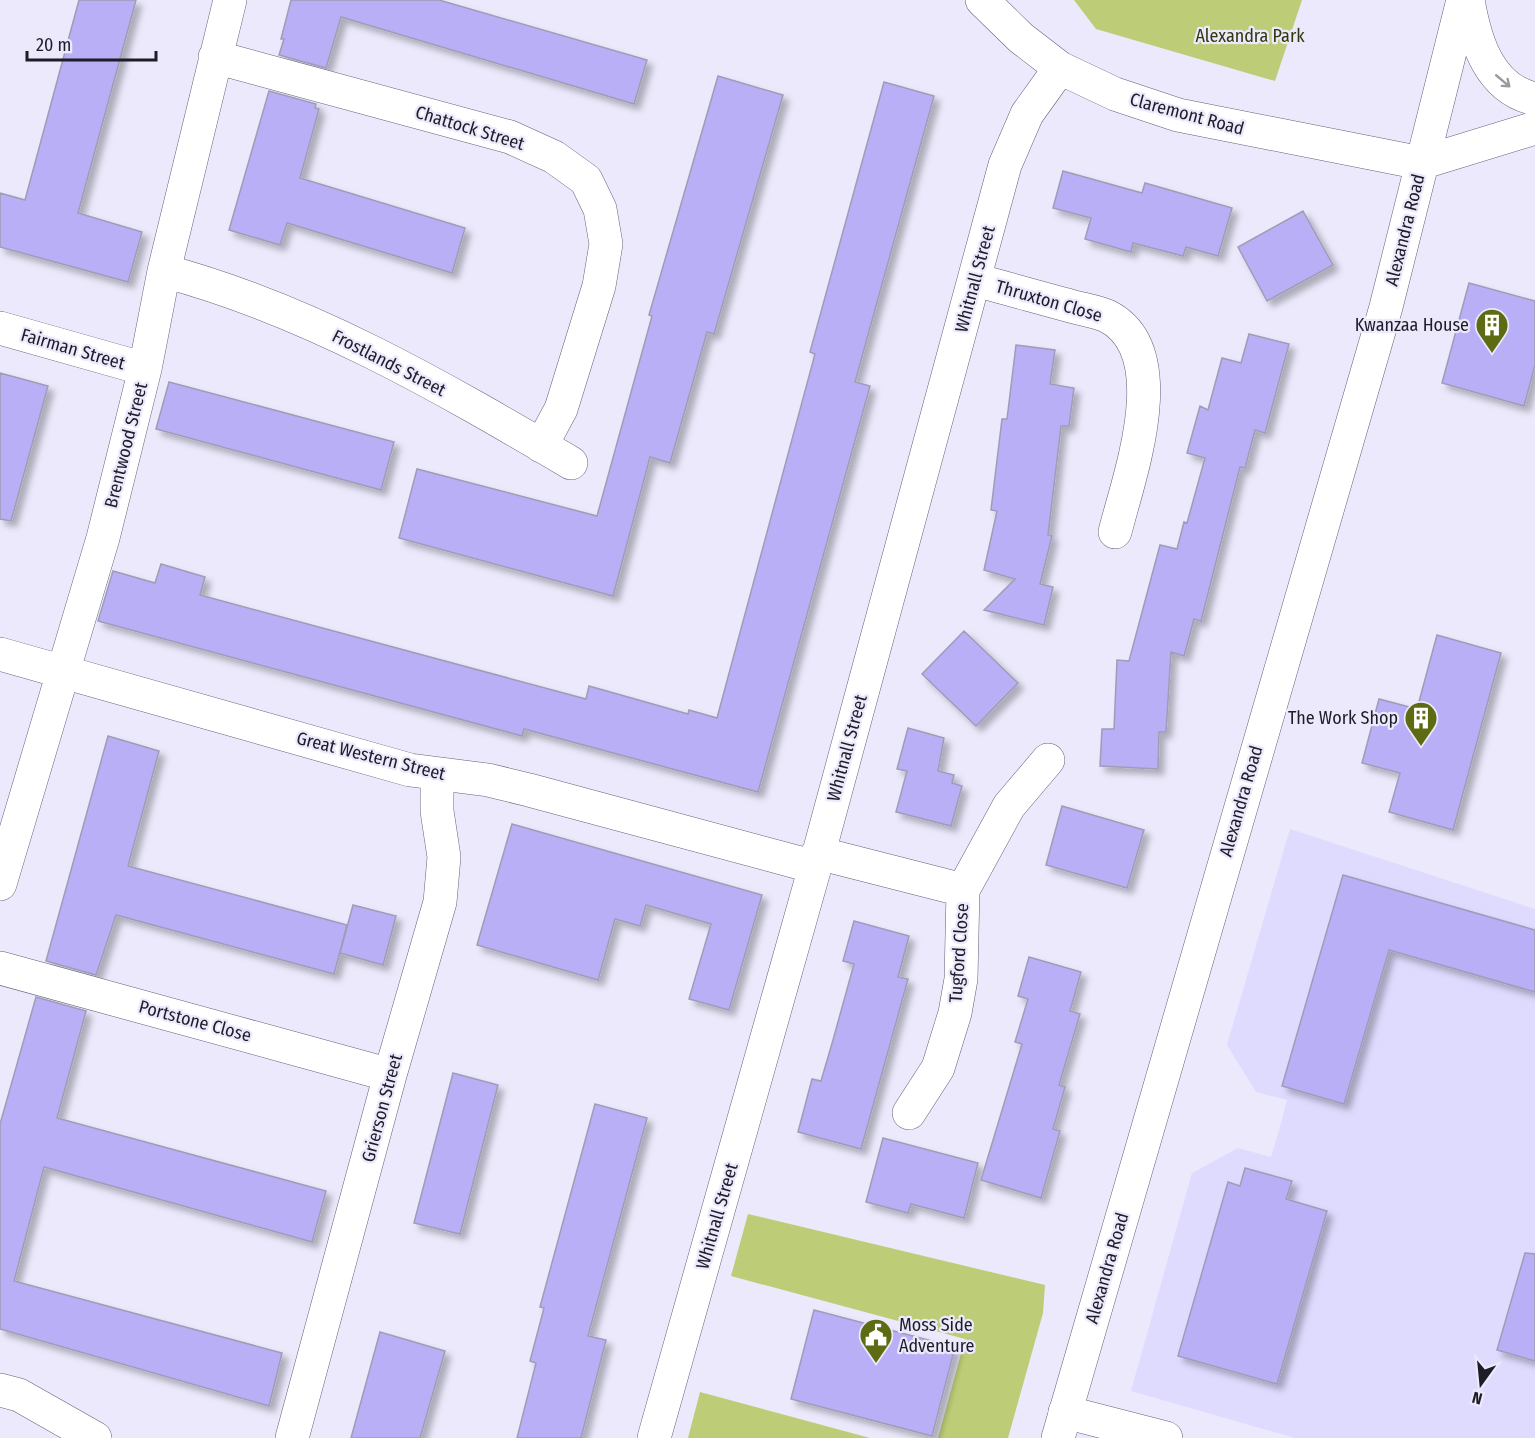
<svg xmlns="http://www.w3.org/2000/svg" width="1535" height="1438" font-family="'Fira Sans Condensed',sans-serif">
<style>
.built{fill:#dfdbff}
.green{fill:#bdcd77}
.building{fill:#b9aff6;stroke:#9f9cb7;stroke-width:1.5;filter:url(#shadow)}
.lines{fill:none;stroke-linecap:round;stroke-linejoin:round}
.street-casing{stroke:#64617a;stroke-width:34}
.secondary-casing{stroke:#64617a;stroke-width:34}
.street{stroke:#fff;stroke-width:33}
.secondary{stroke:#fff;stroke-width:33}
.oneway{stroke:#9a999e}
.labels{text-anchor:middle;stroke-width:4.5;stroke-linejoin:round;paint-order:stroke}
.park-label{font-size:18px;fill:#31370d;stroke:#ebe9fb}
.street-label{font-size:18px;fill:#1e1c27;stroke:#ebe9fb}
.poi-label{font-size:18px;fill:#1e1c27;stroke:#ebe9fb;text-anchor:end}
</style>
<defs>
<filter id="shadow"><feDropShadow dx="5.5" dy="5.5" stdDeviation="3" flood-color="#0004"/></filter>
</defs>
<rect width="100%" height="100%" fill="#ebe9fb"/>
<path class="built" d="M1290,829L1535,909V1438H1295L1131,1391L1192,1173L1238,1148L1271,1157L1280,1127L1287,1100L1256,1092L1227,1045Z"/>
<path class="green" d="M1074,0H1302L1275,81L1096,29Z
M748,1214L1045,1285L1043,1313L1008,1438H938L965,1339L731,1276Z
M700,1392L870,1438H688Z"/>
<path class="building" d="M79,0H136L78,213L142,232L128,282L0,247V193L25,200Z
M291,0H439L647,60L634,104L341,17L326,68L279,55L284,39H281Z
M718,76L783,95L714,334L707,332L670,463L650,457L613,596L399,538L417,469L597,516L652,316L649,315Z
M884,82L934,96L855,382L870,386L758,792L524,729L522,736L98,621L113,571L155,583L161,564L205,577L200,595L586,699L589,686L688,714L689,710L717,718L815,354L810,352Z
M269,91L316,104L315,108L319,109L300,178L465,228L452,273L287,223L280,245L229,230Z
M1063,171L1142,193L1145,183L1232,208L1218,256L1186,247L1183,256L1133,243L1131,252L1085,239L1091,218L1053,208Z
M1303,211L1333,265L1267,301L1238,247Z
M1469,283L1535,301V365L1524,406L1442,383Z
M1249,334L1289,344L1265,433L1255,430L1245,468L1240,467L1201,621L1194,619L1184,656L1171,652L1166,732H1159L1158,769L1100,766L1102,729H1114L1117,660L1129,661L1160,545L1177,549L1184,522L1187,523L1205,458L1187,453L1200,406L1208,410L1222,358L1241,363Z
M1016,345L1055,350L1050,384L1074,388L1069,426H1061L1048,535L1052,536L1040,584L1053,587L1044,625L984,610L1015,579L984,570L997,511L991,510L1002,419H1007Z
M0,373L48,386L11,521L0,519Z
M169,382L394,442L381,490L156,429Z
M964,631L1018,683L976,726L922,674Z
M1437,635L1501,653L1453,830L1389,812L1400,773L1362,763L1379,699L1417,709Z
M908,728L944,738L938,771L954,775L952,783L962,786L951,826L896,812L907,771L897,769Z
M108,736L159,751L128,866L347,925L334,974L116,915L96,975L46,961Z
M1062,806L1144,830L1127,888L1046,865Z
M512,824L762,895L729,1010L689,999L711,924L646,905L640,926L615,919L598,980L477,945Z
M1343,875L1535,930V992L1389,950L1344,1104L1282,1086Z
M353,905L396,916L383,965L340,953Z
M854,921L909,936L898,977L908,979L861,1149L798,1132L812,1079L821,1081L833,1040L854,964L843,961Z
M1029,957L1081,972L1070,1011L1080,1014L1059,1085L1065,1087L1053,1129L1060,1131L1041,1198L981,1180L1022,1044L1015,1042L1028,999L1018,996Z
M36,997L86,1011L57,1118L326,1191L312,1242L44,1167L14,1281L282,1353L269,1406L0,1329V1124Z
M453,1073L498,1085L460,1234L414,1223Z
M595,1104L647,1118L588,1336L606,1340L581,1438H517L536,1363L530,1361L544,1308L540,1307Z
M883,1138L978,1163L964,1218L911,1204L908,1213L866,1202Z
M1245,1168L1292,1181L1286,1199L1327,1211L1277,1384L1178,1356L1228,1182L1240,1186Z
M1525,1253L1535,1254V1361L1497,1350Z
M814,1310L955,1347L932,1436L791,1399Z
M380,1332L445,1351L420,1438H351Z"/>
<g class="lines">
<defs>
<path id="street" d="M982,0L1021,38L1060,68L1115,94L1178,115L1421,163L1535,128
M215,57L510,137L554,157L586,180L600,209L606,244L599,286L561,409L541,446
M164,271C310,310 442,387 571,463
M975,280C1006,288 1037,297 1067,305C1080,309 1095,311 1107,316C1176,351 1129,476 1115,532
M0,328L145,369
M0,654L410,770L488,780L529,790L815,867
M818,853L963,890
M0,884L103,538L145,369L164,271L230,0
M0,968L390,1075
M909,1113L938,1068L955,1013L961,979L963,890L1009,806L1048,760
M0,1390L19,1395L95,1438
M1065,1412L1166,1438
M292,1438L390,1075L440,902L444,857L437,811V775
M654,1438L815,867L1005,165L1027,114L1060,68"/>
<path id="secondary" d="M1468,0C1475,41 1489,89 1535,99
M1058,1438L1386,307L1463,0"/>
</defs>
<use href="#street" class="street-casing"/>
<use href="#secondary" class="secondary-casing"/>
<use href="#street" class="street"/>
<use href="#secondary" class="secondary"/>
</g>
<defs><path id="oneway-shaft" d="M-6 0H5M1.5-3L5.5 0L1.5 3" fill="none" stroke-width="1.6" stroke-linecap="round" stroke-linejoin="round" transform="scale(1.5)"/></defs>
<use class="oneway" href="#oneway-shaft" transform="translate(1503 81) rotate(40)"/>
<defs>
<symbol id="building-pin" viewBox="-11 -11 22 30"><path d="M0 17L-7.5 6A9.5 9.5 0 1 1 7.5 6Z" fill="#5f6b12" stroke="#ebe9fb"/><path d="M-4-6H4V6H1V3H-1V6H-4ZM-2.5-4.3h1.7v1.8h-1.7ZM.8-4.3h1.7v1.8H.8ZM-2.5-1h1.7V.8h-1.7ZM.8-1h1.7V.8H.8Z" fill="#fff"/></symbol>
<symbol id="civic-pin" viewBox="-11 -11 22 30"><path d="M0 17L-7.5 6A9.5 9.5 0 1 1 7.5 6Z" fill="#5f6b12" stroke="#ebe9fb"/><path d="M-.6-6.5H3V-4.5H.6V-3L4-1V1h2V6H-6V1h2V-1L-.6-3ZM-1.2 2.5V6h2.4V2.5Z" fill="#fff"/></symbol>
</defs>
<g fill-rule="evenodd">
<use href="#building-pin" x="1473" y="306" width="38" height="52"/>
<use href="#building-pin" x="1402" y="699" width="38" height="52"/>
<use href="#civic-pin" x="857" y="1316" width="38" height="52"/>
</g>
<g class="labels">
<g class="park-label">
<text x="1250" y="42">Alexandra Park</text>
</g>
<g class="street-label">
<text transform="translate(1187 114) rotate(15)" y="6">Claremont Road</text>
<text transform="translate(470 128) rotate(17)" y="6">Chattock Street</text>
<text transform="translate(1405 230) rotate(-76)" y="6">Alexandra Road</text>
<text transform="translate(975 279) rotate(-75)" y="6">Whitnall Street</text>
<text transform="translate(1049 301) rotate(16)" y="6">Thruxton Close</text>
<text transform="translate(73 349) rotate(16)" y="6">Fairman Street</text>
<text transform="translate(389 363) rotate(27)" y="6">Frostlands Street</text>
<text transform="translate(126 445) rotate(-76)" y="6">Brentwood Street</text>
<text transform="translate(847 748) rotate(-75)" y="6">Whitnall Street</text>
<text transform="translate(371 756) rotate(14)" y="6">Great Western Street</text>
<text transform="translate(1241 801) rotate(-74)" y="6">Alexandra Road</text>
<text transform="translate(959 953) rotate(-86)" y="6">Tugford Close</text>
<text transform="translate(195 1021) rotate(15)" y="6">Portstone Close</text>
<text transform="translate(382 1108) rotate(-75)" y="6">Grierson Street</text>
<text transform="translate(717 1216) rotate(-74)" y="6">Whitnall Street</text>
<text transform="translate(1107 1268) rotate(-74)" y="6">Alexandra Road</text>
</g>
<g class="poi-label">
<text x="1469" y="331">Kwanzaa House</text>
<text x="1398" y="724">The Work Shop</text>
<text x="899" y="1331" text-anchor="start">Moss Side<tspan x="899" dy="21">Adventure</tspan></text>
</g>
</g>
<g transform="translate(1481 1384) rotate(195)" stroke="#ebe9fb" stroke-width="4.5" paint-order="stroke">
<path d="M0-4.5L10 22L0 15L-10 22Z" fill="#1e1c27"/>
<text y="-9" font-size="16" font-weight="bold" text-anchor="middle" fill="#1e1c27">N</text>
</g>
<path d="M27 51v9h129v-9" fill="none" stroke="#1e1c27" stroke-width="3"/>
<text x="36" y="51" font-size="18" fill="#1e1c27" stroke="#ebe9fb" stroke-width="4.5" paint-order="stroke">20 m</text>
</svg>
